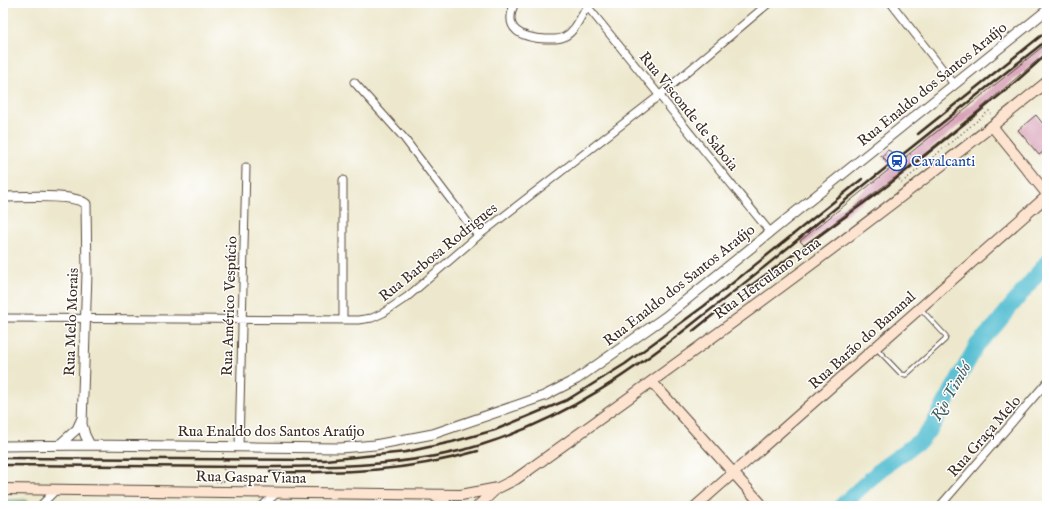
<svg xmlns="http://www.w3.org/2000/svg" width="1050" height="509" font-family="'IM FELL English',serif">
<style>
.green{fill:#77cb8d;stroke:#597a56}
.lines{fill:none;stroke-linecap:round;stroke-linejoin:round}
.river{stroke:#55bed1;stroke-width:16}
.building{fill:#d598b1}
.service-casing{stroke:#564638;stroke-width:5.5}
.minor-casing{stroke:#564638;stroke-width:9}
.tertiary-casing{stroke:#564638;stroke-width:11}
.secondary-casing{stroke:#564638;stroke-width:12}
.path{stroke:#564638;stroke-width:1.5;stroke-dasharray:1 3;stroke-linecap:butt}
.service{stroke:#fff;stroke-width:3.5}
.minor{stroke:#fff;stroke-width:7}
.tertiary{stroke:#fff;stroke-width:9}
.secondary{stroke:#fde4d1;stroke-width:10}
.rail{stroke:#3b2a1e;stroke-width:2.5}
.path-bridge{stroke:#564638;stroke-width:1.5;stroke-dasharray:1 3;stroke-linecap:butt}
.labels{text-anchor:middle;stroke-width:3;stroke-linejoin:round;paint-order:stroke}
.street-label{font-size:15px;fill:#3b2a1e;stroke:#fff}
.transit-label{font-size:15px;fill:#164399;stroke:#fff;text-anchor:start}
.water-label{font-size:16px;font-style:italic;fill:#445e5d;stroke:#fff}
</style>
<rect width="100%" height="100%" fill="#fff"/>
<filter id="ink" filterUnits="userSpaceOnUse"><feTurbulence type="fractalNoise" baseFrequency=".025" numOctaves="2"/><feDisplacementMap in="SourceGraphic" scale="8" xChannelSelector="R" yChannelSelector="G"/><feConvolveMatrix kernelMatrix="1 2 1 2 8 2 1 2 1" color-interpolation-filters="sRGB"/></filter>
<filter id="wash" filterUnits="userSpaceOnUse"><feTurbulence type="fractalNoise" baseFrequency=".012" numOctaves="4" result="noise"/><feDisplacementMap in="SourceGraphic" scale="16" xChannelSelector="R" yChannelSelector="G"/><feGaussianBlur stdDeviation="0.9" result="paint"/><feColorMatrix in="noise" values="0 0 0 0 0 0 0 0 0 0 0 0 0 0 0 0 0 1.4 0 .05"/><feComposite in="paint" operator="in"/></filter>
<g filter="url(#wash)">
<rect width="100%" height="100%" fill="#ede8cd"/>
<path class="green" d="M3,500H26L28,502L25,506H3Z"/>
<g class="lines">
<path class="river" d="M841,506L881,469L922,439L933,425L977,345L995,326L1047,262"/>
</g>
<g id="blocks">
<path class="building" d="M1047,43V52L980,109L897,176L804,245L800,241L891,168L883,157L887,150L890,151L899,162Z
M1036,115L1047,129V149L1039,155L1018,130Z"/>
</g>
</g>
<g filter="url(#ink)">
<use href="#blocks" fill-opacity="0" stroke="#564638" stroke-width="1"/>
<g class="lines">
<defs>
<path id="service" d="M876,348L901,374L906,375L945,340L946,336L920,308"/>
<path id="minor" d="M515,3C502,30 522,38 546,39C552,39 558,40 564,37C577,31 581,13 590,3
M891,3L954,84
M587,6L770,232
M354,82L404,138L478,236
M343,180V320
M3,318L358,320L372,318L383,313L407,297L478,236L660,95L769,3
M239,447L246,167
M40,506L57,489
M262,506L277,493
M940,506L1047,382"/>
<path id="tertiary" d="M3,197C20,197 75,193 86,204L87,273L82,424L85,435L90,445
M59,445L77,429L82,418
M3,446L90,445L340,448L375,445L433,434L544,396L577,379L665,317L1047,10"/>
<path id="secondary" d="M992,126L1047,194
M652,382L763,506
M3,489L461,495L498,488L516,479C696,350 875,221 1047,82
M433,495L449,506
M478,506L496,489
M696,506L1047,196"/>
</defs>
<use href="#service" class="service-casing"/>
<use href="#minor" class="minor-casing"/>
<use href="#tertiary" class="tertiary-casing"/>
<use href="#secondary" class="secondary-casing"/>
<path class="path" d="M890,168L912,153
M905,180L989,111L991,114
M212,481L224,482"/>
<use href="#service" class="service"/>
<use href="#minor" class="minor"/>
<use href="#tertiary" class="tertiary"/>
<use href="#secondary" class="secondary"/>
<path class="rail" d="M918,134L1047,31
M745,290L887,186L1011,86L1047,54
M693,331L724,306
M3,458L325,460L406,452L452,442L495,430L567,400L625,364L704,306L862,179
M3,465C84,466 165,467 246,467C324,467 405,468 481,445C568,418 635,370 705,314C744,284 782,253 820,221C895,160 971,100 1047,40
M270,472C345,473 405,472 478,451"/>
<path class="path-bridge" d="M881,155L891,169
M897,176L902,183
M223,453L224,482"/>
</g>
</g>
<defs>
<symbol id="station-ring" viewBox="-11 -11 22 22"><circle r="9.5" fill="#fff" stroke="#1a4fb4" stroke-width="1.5"/><path d="M-3-6H3Q5-6 5-4V2Q5 4 3 4L4.5 6H3L1.5 4h-3L-3 6H-4.5L-3 4Q-5 4-5 2V-4Q-5-6-3-6ZM-3.5-4v3h7v-3ZM-3.5 1v1.5H-2V1ZM2 1v1.5H3.5V1Z" fill="#1a4fb4"/></symbol>
</defs>
<g fill-rule="evenodd">
<use href="#station-ring" x="886" y="150" width="22" height="22"/>
</g>
<g class="labels">
<g class="street-label">
<text transform="translate(932 84) rotate(-39)" y="5">Rua Enaldo dos Santos Araújo</text>
<text transform="translate(689 111) rotate(51)" y="5">Rua Visconde de Saboia</text>
<text transform="translate(438 252) rotate(-39)" y="5">Rua Barbosa Rodrigues</text>
<text transform="translate(767 278) rotate(-36)" y="5">Rua Herculano Pena</text>
<text transform="translate(679 285) rotate(-38)" y="5">Rua Enaldo dos Santos Araújo</text>
<text transform="translate(229 306) rotate(-88)" y="5">Rua Américo Vespúcio</text>
<text transform="translate(71 322) rotate(-88)" y="5">Rua Melo Morais</text>
<text transform="translate(862 340) rotate(-42)" y="5">Rua Barão do Bananal</text>
<text x="271" y="436">Rua Enaldo dos Santos Araújo</text>
<text transform="translate(984 436) rotate(-49)" y="5">Rua Graça Melo</text>
<text transform="translate(251 477) rotate(1)" y="5">Rua Gaspar Viana</text>
</g>
<g class="transit-label">
<text x="911" y="166">Cavalcanti</text>
</g>
<g class="water-label">
<text transform="translate(950 391) rotate(-60)" y="6">Rio Timbó</text>
</g>
</g>
<rect width="1050" height="509" fill="none" stroke="#fff" stroke-width="16"/>
</svg>
